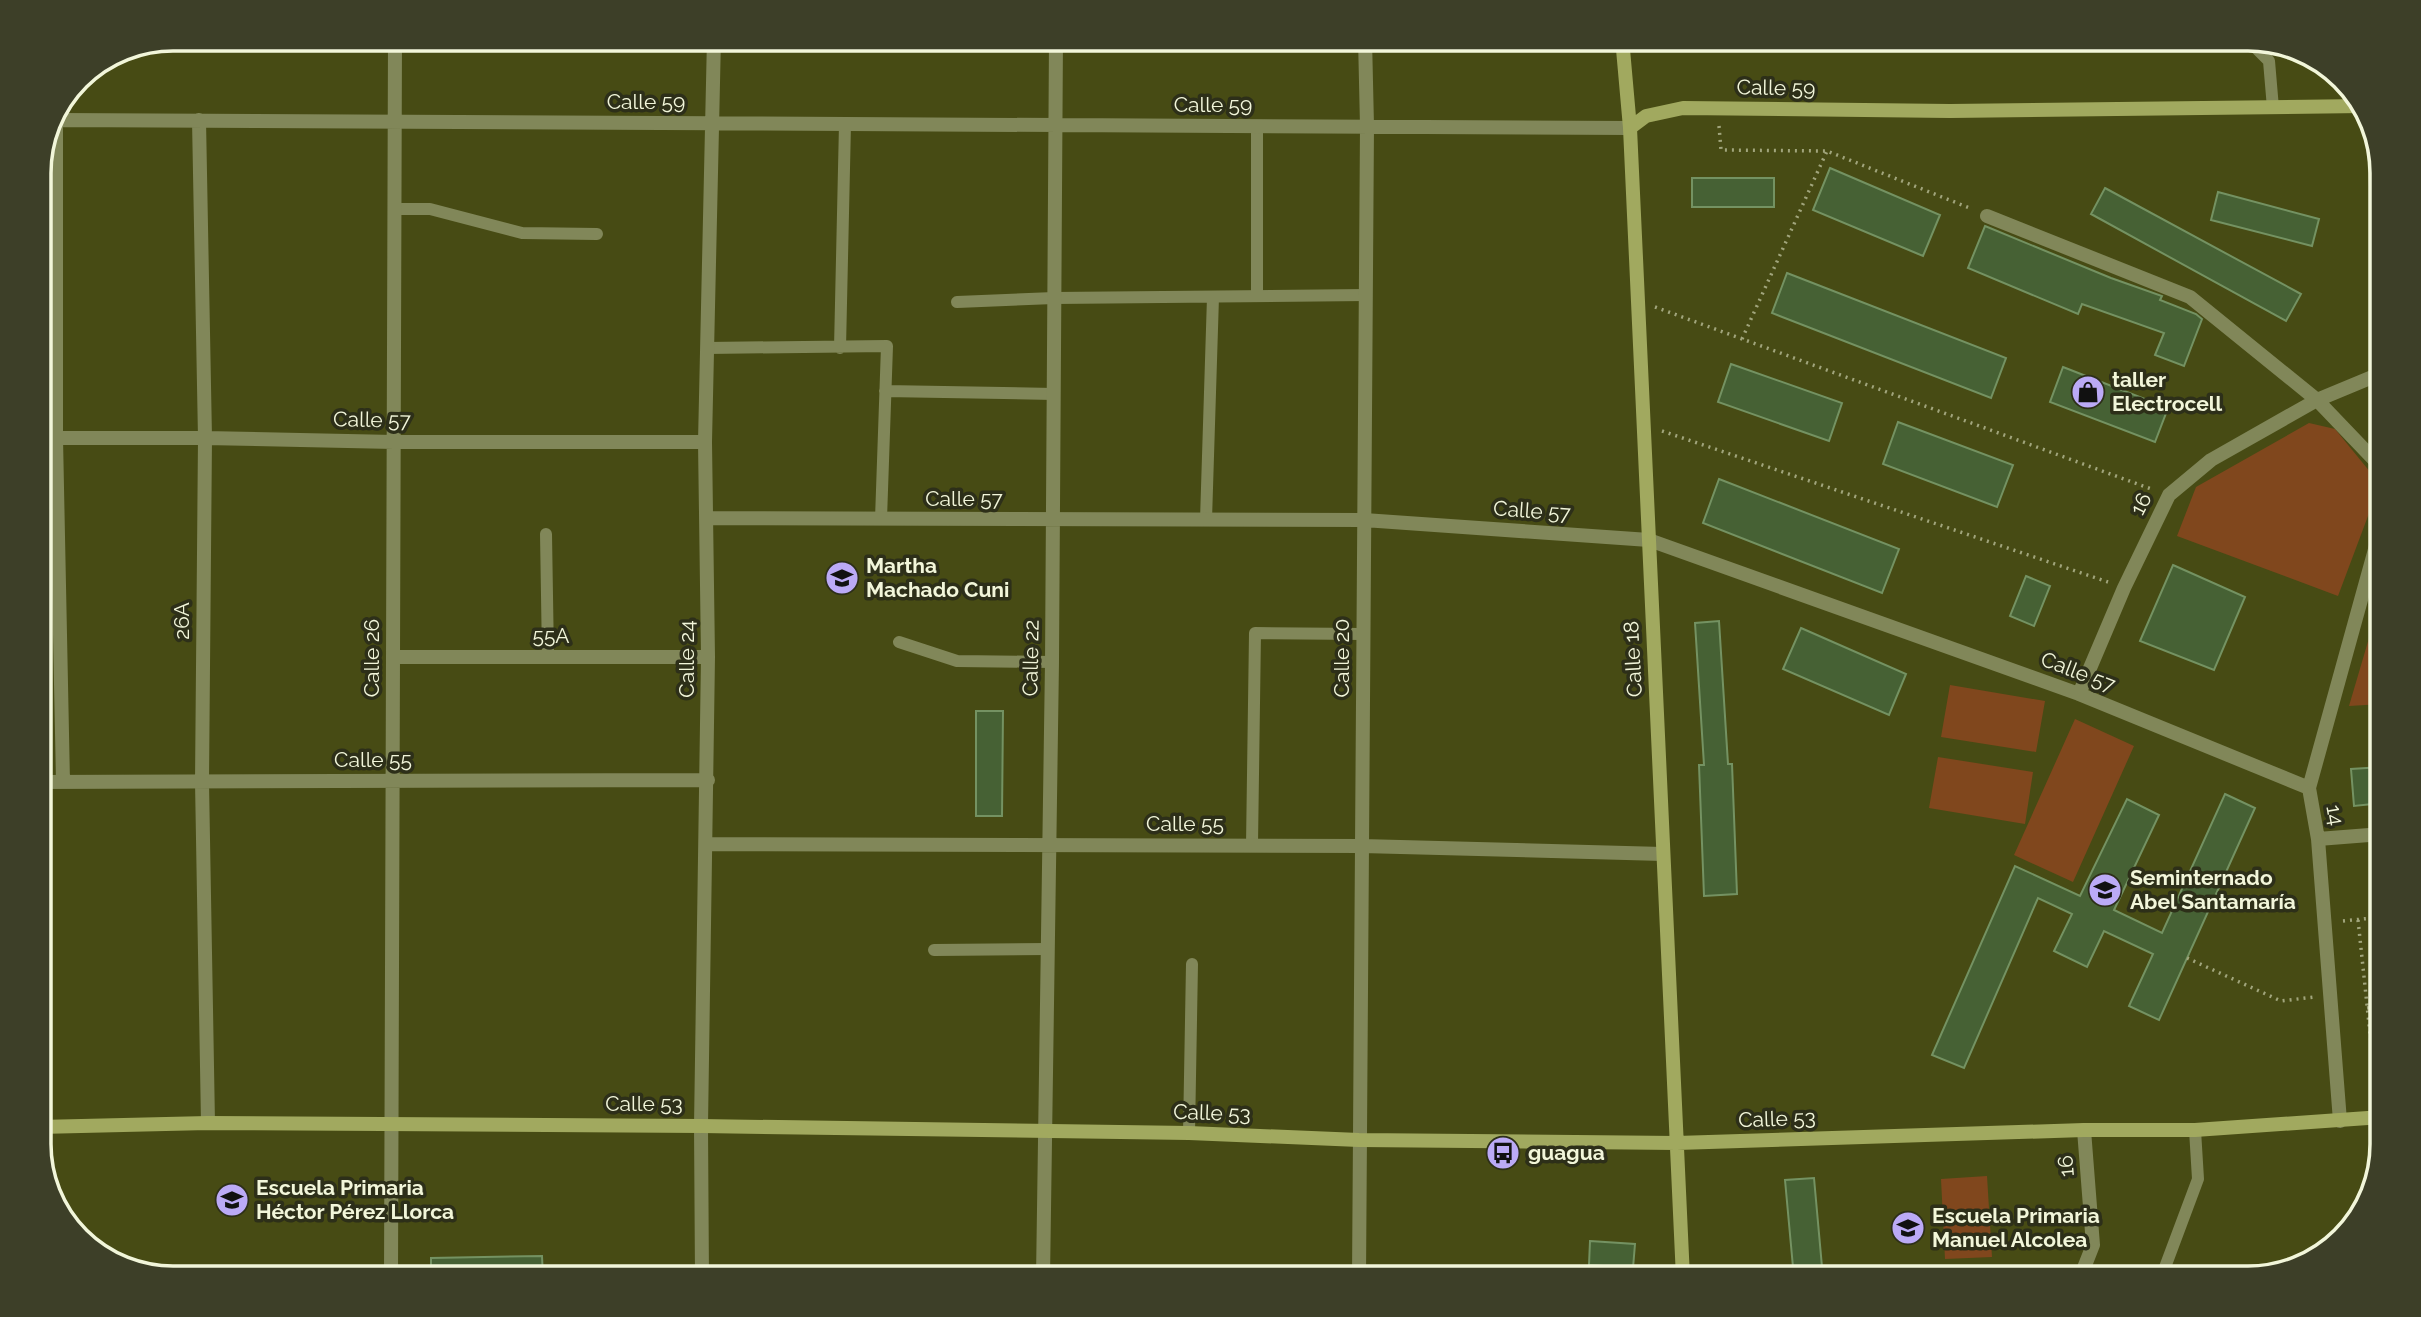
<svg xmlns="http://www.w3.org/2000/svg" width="2421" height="1317" font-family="Raleway,sans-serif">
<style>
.green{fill:#80471d}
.building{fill:#466134;stroke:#749262;stroke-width:2}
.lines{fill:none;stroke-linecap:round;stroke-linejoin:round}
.path{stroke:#a1a57c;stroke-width:3.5;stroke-dasharray:2 5;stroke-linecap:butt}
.lane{stroke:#818759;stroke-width:12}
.street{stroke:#818759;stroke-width:14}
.secondary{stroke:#a1a95f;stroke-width:14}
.labels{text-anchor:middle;stroke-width:7;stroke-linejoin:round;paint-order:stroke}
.street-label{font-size:21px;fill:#f2f6da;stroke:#2d2f19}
.poi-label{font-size:21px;font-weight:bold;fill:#f2f6da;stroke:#2d2f19;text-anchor:start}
.rim{fill:none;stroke:#f2f6da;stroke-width:3.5}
</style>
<rect width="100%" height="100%" fill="#474b14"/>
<path class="green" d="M2309,423L2335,429L2380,484L2338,596L2177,536L2196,487Z
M2382,594V704L2349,706Z
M1950,685L2045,701L2036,752L1941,737Z
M2075,719L2134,746L2073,882L2014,855Z
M1938,757L2033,772L2025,824L1929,808Z
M1987,1176L1992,1257L1945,1259L1941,1179Z"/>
<path class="building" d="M1830,168L1940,215L1923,256L1813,210Z
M1692,178H1774V207H1692Z
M2105,188L2301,294L2286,321L2091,214Z
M2218,192L2319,219L2312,246L2211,220Z
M1985,226L2111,278L2162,296L2160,300L2196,314L2202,319L2184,366L2155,355L2164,333L2082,304L2078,314L1968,268Z
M1787,273L2006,358L1991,398L1772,313Z
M1731,364L1842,403L1829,441L1718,402Z
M2063,367L2168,408L2155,442L2050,402Z
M1898,422L2013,465L1997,507L1883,464Z
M1719,479L1899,549L1882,593L1703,523Z
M2173,565L2245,597L2214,670L2140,641Z
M2026,576L2050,586L2034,626L2010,616Z
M1719,621L1728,764H1732L1737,894L1704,896L1699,765H1704L1695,623Z
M1801,628L1906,674L1889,715L1783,669Z
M976,711H1003L1002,816H976Z
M2382,767V803L2354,806L2351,769Z
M2225,794L2255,808L2159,1020L2129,1006L2153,954L2104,931L2087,967L2054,951L2072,914L2038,898L1964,1068L1932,1055L2015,866L2080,896L2127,799L2159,815L2114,910L2162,933Z
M1814,1178L1823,1278H1794L1785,1180Z
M1590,1241L1635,1244L1633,1268L1589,1265Z
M542,1256L543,1278H431V1258Z"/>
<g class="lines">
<path class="path" d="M1719,126L1721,150L1827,151L1972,209
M1655,307L2154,490
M1742,339L1827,151
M1662,431L2108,582
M2358,920L2376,1090L2382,1089
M2343,921L2382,917
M2187,958L2281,1001L2314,997
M2367,1008L2382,1006"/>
<path class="lane" d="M2246,38L2269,61L2273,108
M1257,126V296
M396,209H430L522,233L597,234
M957,302L1054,298L1366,295
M707,348L887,346L881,519
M840,348L845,124
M885,391L1054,394
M1206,520L1213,297
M546,534L548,657
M899,642L957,661L1052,662
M1252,845L1255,633L1363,634
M934,950L1048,949
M1189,1133L1192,964
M2161,1278L2198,1179L2195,1130"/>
<path class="street" d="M59,120L1630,128
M199,120L205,438L202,782L208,1123
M56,125V438L63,782
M2373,137L2382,286
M1987,216L2190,297L2317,400L2382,468
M39,438H205L394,442H705
M706,518L1364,520L1649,540L2079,694L2309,788
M393,657H708
M2079,694L2124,588L2169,495L2211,460L2317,400L2382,373
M39,782L708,780
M2318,839L2382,834
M706,844L1362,846L1663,854
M2340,1121L2318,839L2309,788L2382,524
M391,1278L395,38
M702,1278L701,1126L708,657L705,442L714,38
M1043,1278L1052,662L1056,38
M1359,1278L1367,126L1365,38
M2080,1278L2093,1245L2084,1130"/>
<path class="secondary" d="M1622,38L1630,128L1683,1278
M1630,128L1646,116L1683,108L1950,111L2363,106
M39,1127L208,1123L701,1126L1189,1133L1359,1140L1677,1143L2084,1130H2195L2382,1117"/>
</g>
<defs>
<symbol id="shop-disc" viewBox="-11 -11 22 22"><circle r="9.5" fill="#bbaaf6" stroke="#2d2f19"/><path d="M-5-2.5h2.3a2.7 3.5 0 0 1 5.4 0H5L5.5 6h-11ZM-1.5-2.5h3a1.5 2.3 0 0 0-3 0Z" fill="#111"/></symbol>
<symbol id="school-disc" viewBox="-11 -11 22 22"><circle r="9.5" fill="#bbaaf6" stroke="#2d2f19"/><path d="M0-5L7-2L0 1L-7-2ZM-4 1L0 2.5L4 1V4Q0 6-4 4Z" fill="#111"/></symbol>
<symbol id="bus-disc" viewBox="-11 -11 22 22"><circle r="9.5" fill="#bbaaf6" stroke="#2d2f19"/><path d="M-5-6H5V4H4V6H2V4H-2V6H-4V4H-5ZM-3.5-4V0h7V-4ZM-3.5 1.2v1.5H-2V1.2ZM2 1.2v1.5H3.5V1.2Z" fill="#111"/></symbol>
</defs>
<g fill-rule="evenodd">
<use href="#shop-disc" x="2069" y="373" width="38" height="38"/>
<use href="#school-disc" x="823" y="559" width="38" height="38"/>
<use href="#school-disc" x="2086" y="871" width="38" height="38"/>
<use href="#bus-disc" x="1484" y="1134" width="38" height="38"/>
<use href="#school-disc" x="213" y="1181" width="38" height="38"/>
<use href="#school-disc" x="1889" y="1209" width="38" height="38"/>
</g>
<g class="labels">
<g class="street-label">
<text transform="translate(1776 88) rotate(1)" y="7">Calle 59</text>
<text x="646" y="109">Calle 59</text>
<text x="1213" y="112">Calle 59</text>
<text transform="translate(372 420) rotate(1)" y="7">Calle 57</text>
<text x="964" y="506">Calle 57</text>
<text transform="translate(2141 504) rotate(-63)" y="7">16</text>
<text transform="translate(1532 511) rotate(4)" y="7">Calle 57</text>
<text transform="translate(182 621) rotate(-90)" y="7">26A</text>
<text x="551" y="643">55A</text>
<text transform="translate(372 658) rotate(-90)" y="7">Calle 26</text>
<text transform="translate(1031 658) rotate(-89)" y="7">Calle 22</text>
<text transform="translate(1342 658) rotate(-90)" y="7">Calle 20</text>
<text transform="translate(687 659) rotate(-90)" y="7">Calle 24</text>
<text transform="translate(1633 659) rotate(-93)" y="7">Calle 18</text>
<text transform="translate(2078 672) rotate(21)" y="7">Calle 57</text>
<text x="373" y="767">Calle 55</text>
<text transform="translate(2335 815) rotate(80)" y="7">14</text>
<text x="1185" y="831">Calle 55</text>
<text x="644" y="1111">Calle 53</text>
<text transform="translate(1212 1113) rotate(2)" y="7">Calle 53</text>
<text transform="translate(1777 1119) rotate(-2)" y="7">Calle 53</text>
<text transform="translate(2066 1166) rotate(-95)" y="7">16</text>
</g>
<g class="poi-label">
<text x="2112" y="387">taller<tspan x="2112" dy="24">Electrocell</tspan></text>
<text x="866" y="573">Martha<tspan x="866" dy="24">Machado Cuni</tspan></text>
<text x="2130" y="885">Seminternado<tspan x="2130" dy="24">Abel Santamaría</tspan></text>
<text x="1528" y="1160">guagua</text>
<text x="256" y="1195">Escuela Primaria<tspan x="256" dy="24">Héctor Pérez Llorca</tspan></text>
<text x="1932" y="1223">Escuela Primaria<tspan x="1932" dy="24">Manuel Alcolea</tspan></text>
</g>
</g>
<path d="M0 0H2421V1317H0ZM173 51H2248A122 122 0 0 1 2370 173V1144A122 122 0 0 1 2248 1266H173A122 122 0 0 1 51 1144V173A122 122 0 0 1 173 51Z" fill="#3d3f28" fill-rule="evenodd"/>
<path class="rim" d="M173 51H2248A122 122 0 0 1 2370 173V1144A122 122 0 0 1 2248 1266H173A122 122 0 0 1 51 1144V173A122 122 0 0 1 173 51Z"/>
</svg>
